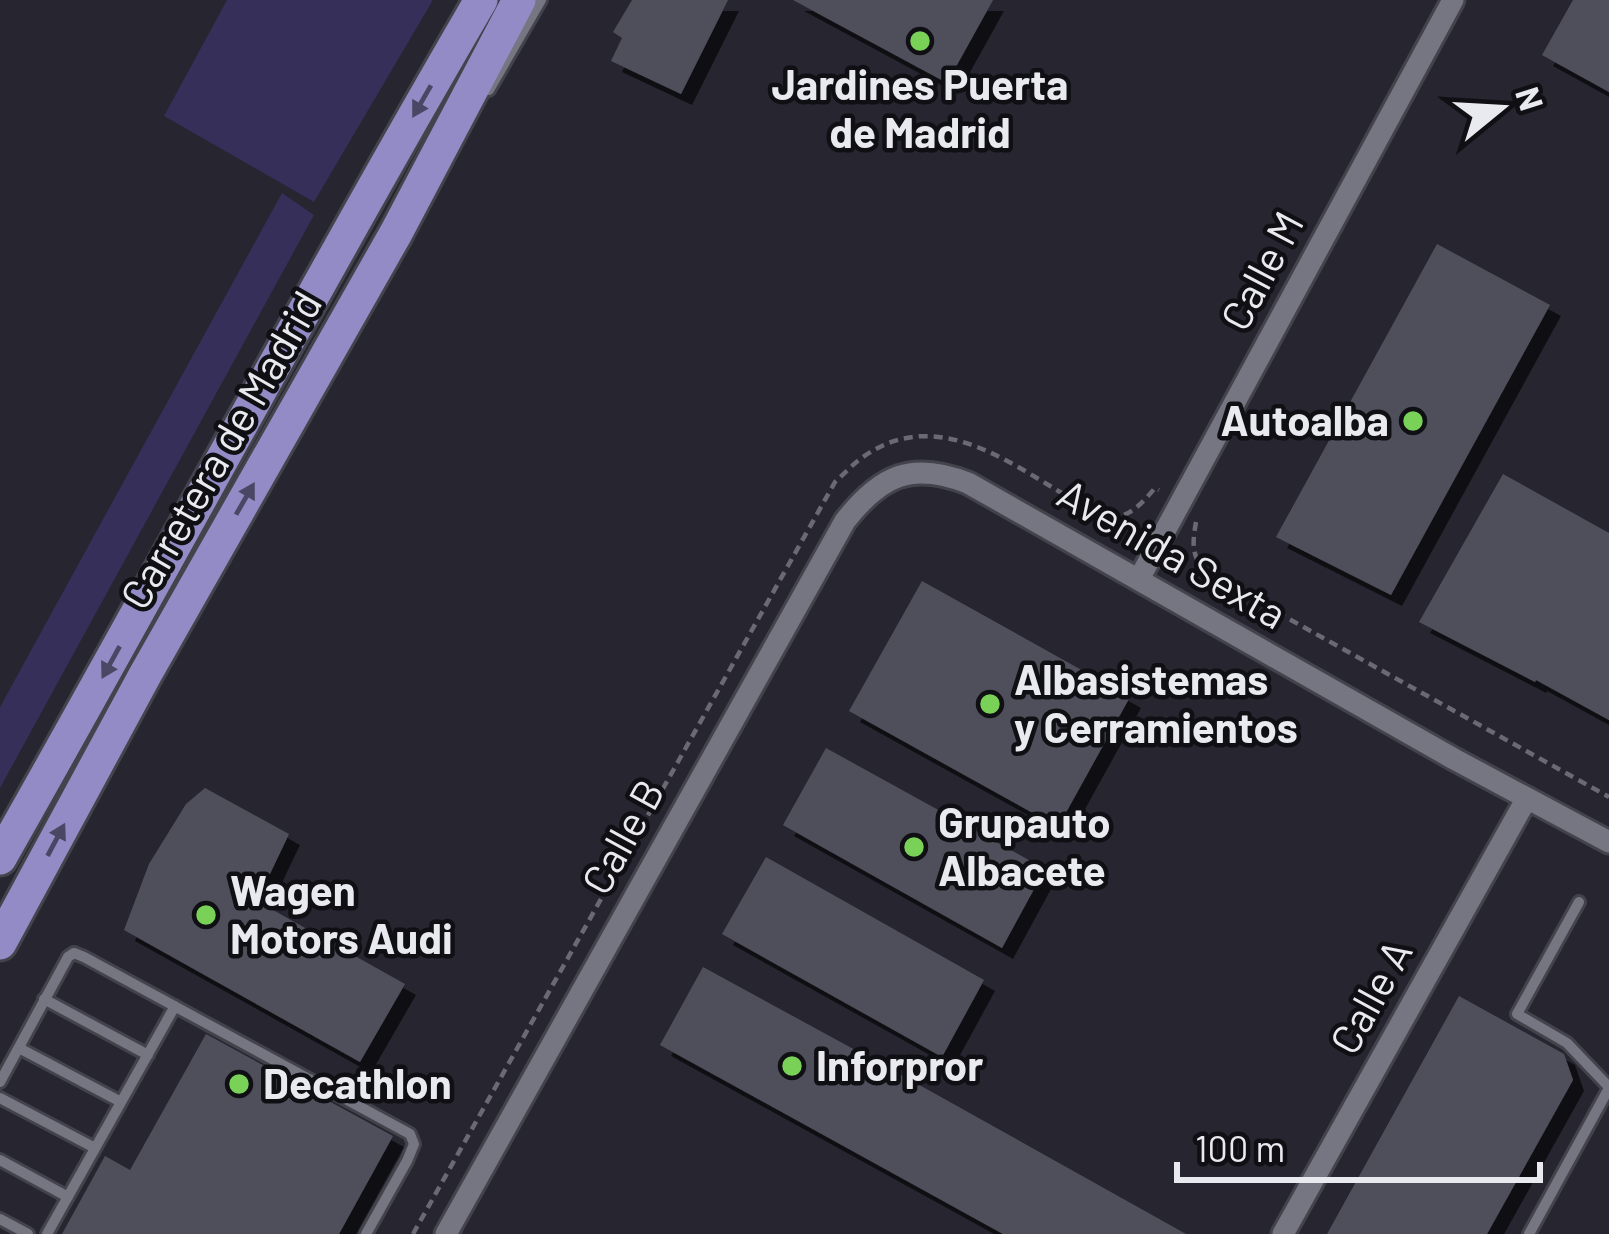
<svg xmlns="http://www.w3.org/2000/svg" width="1609" height="1234" font-family="Barlow,sans-serif">
<style>
.green{fill:#352f5a}
.building{fill:#50505b;filter:url(#shadow)}
.lines{fill:none;stroke-linecap:round;stroke-linejoin:round}
.service-casing{stroke:#43434c;stroke-width:16}
.minor-casing{stroke:#43434c;stroke-width:27}
.primary-casing{stroke:#43434c;stroke-width:39}
.path{stroke:#6b6a74;stroke-width:4.5;stroke-dasharray:9 6;stroke-linecap:butt}
.service{stroke:#767582;stroke-width:10}
.minor{stroke:#767582;stroke-width:21}
.primary{stroke:#928bc6;stroke-width:33}
.oneway{fill:#4a4764}
.poi-dot{fill:#79d157;stroke:#0f0f14;stroke-width:4.5}
.labels{text-anchor:middle;stroke-width:9;stroke-linejoin:round;paint-order:stroke}
.poi-label{font-size:42px;font-weight:bold;fill:#e9e9f0;stroke:#0f0f14;text-anchor:start}
.street-label{font-size:42px;fill:#e9e9f0;stroke:#0f0f14}
</style>
<defs>
<filter id="shadow"><feDropShadow dx="11" dy="11" stdDeviation="0" flood-color="#0009"/></filter>
</defs>
<rect width="100%" height="100%" fill="#262530"/>
<path class="green" d="M227,0H433L314,202L164,116Z
M282,193L314,215L0,788V707Z"/>
<path class="building" d="M632,0H728L681,94L611,61L622,38L613,32Z
M793,0H993L947,83Z
M1573,0H1609V92L1542,55Z
M1437,244L1550,305L1391,595L1276,537Z
M1503,474L1609,533V720L1536,680L1535,682L1419,622Z
M922,581L1130,697L1058,827L849,711Z
M826,748L1045,869L1002,948L783,825Z
M205,788L289,834L257,901L405,984L360,1062L124,930L149,864L186,804Z
M766,857L984,980L942,1057L722,934Z
M703,967L923,1087L1186,1234H1003L660,1045Z
M1459,996L1564,1054L1573,1080L1487,1234H1327Z
M206,1034L393,1136L339,1234H62L105,1156L130,1170Z"/>
<g class="lines">
<defs>
<path id="service" d="M489,90L541,0
M1579,902L1517,1014L1567,1043L1609,1087
M44,999L148,1055
M19,1048L121,1102
M0,1082L68,957L74,953L84,957L410,1134L414,1144L407,1161L366,1234
M0,1098L95,1148
M0,1160L68,1197
M0,1219L28,1234
M47,1234L175,1006
M1529,1234L1609,1088"/>
<path id="minor" d="M1139,579L1453,0
M446,1234L845,521C881,475 912,461 968,483L1454,759L1609,842
M1283,1234L1527,798"/>
<path id="primary" d="M0,858C162,573 316,283 481,0
M0,943L145,675L396,233L519,0"/>
</defs>
<use href="#service" class="service-casing"/>
<use href="#minor" class="minor-casing"/>
<use href="#primary" class="primary-casing"/>
<path class="path" d="M1196,522C1192,545 1191,559 1210,575L1609,797
M413,1234L835,482C844,474 853,464 863,457C932,408 1000,456 1060,492C1075,500 1093,515 1110,517C1129,519 1144,501 1155,488L1159,490"/>
<use href="#service" class="service"/>
<use href="#minor" class="minor"/>
<use href="#primary" class="primary"/>
</g>
<defs><path id="oneway-solid" d="M-6-.8H1V-3.2L6.5 0L1 3.2V.8H-6Z" transform="scale(3)"/></defs>
<g class="oneway">
<use href="#oneway-solid" transform="translate(422 101) rotate(120)"/>
<use href="#oneway-solid" transform="translate(245 499) rotate(-60)"/>
<use href="#oneway-solid" transform="translate(111 662) rotate(119)"/>
<use href="#oneway-solid" transform="translate(56 840) rotate(-62)"/>
</g>
<g class="poi-dot">
<circle cx="920" cy="41" r="12"/>
<circle cx="1413" cy="421" r="12"/>
<circle cx="990" cy="704" r="12"/>
<circle cx="914" cy="847" r="12"/>
<circle cx="206" cy="915" r="12"/>
<circle cx="792" cy="1066" r="12"/>
<circle cx="239" cy="1084" r="12"/>
</g>
<g class="labels">
<g class="poi-label">
<text x="920" y="100" text-anchor="middle">Jardines Puerta<tspan x="920" dy="48">de Madrid</tspan></text>
<text x="1389" y="436" text-anchor="end">Autoalba</text>
<text x="1014" y="695">Albasistemas<tspan x="1014" dy="48">y Cerramientos</tspan></text>
<text x="938" y="838">Grupauto<tspan x="938" dy="48">Albacete</tspan></text>
<text x="230" y="906">Wagen<tspan x="230" dy="48">Motors Audi</tspan></text>
<text x="816" y="1081">Inforpror</text>
<text x="263" y="1099">Decathlon</text>
</g>
<g class="street-label">
<text transform="translate(1262 271) rotate(-62)" y="15">Calle M</text>
<text transform="translate(221 450) rotate(-60)" y="15">Carretera de Madrid</text>
<text transform="translate(1172 554) rotate(30)" y="15">Avenida Sexta</text>
<text transform="translate(623 837) rotate(-61)" y="15">Calle B</text>
<text transform="translate(1371 997) rotate(-61)" y="15">Calle A</text>
</g>
</g>
<g transform="translate(1501 108) rotate(72)" stroke="#0f0f14" stroke-width="9" paint-order="stroke">
<path d="M0-9L21 45L0 30L-21 45Z" fill="#e9e9f0"/>
<text y="-18" font-size="33" font-weight="bold" text-anchor="middle" fill="#e9e9f0">N</text>
</g>
<path d="M1177 1162v18h363v-18" fill="none" stroke="#e9e9f0" stroke-width="6"/>
<text x="1195" y="1162" font-size="36" fill="#e9e9f0" stroke="#0f0f14" stroke-width="9" paint-order="stroke">100 m</text>
</svg>
